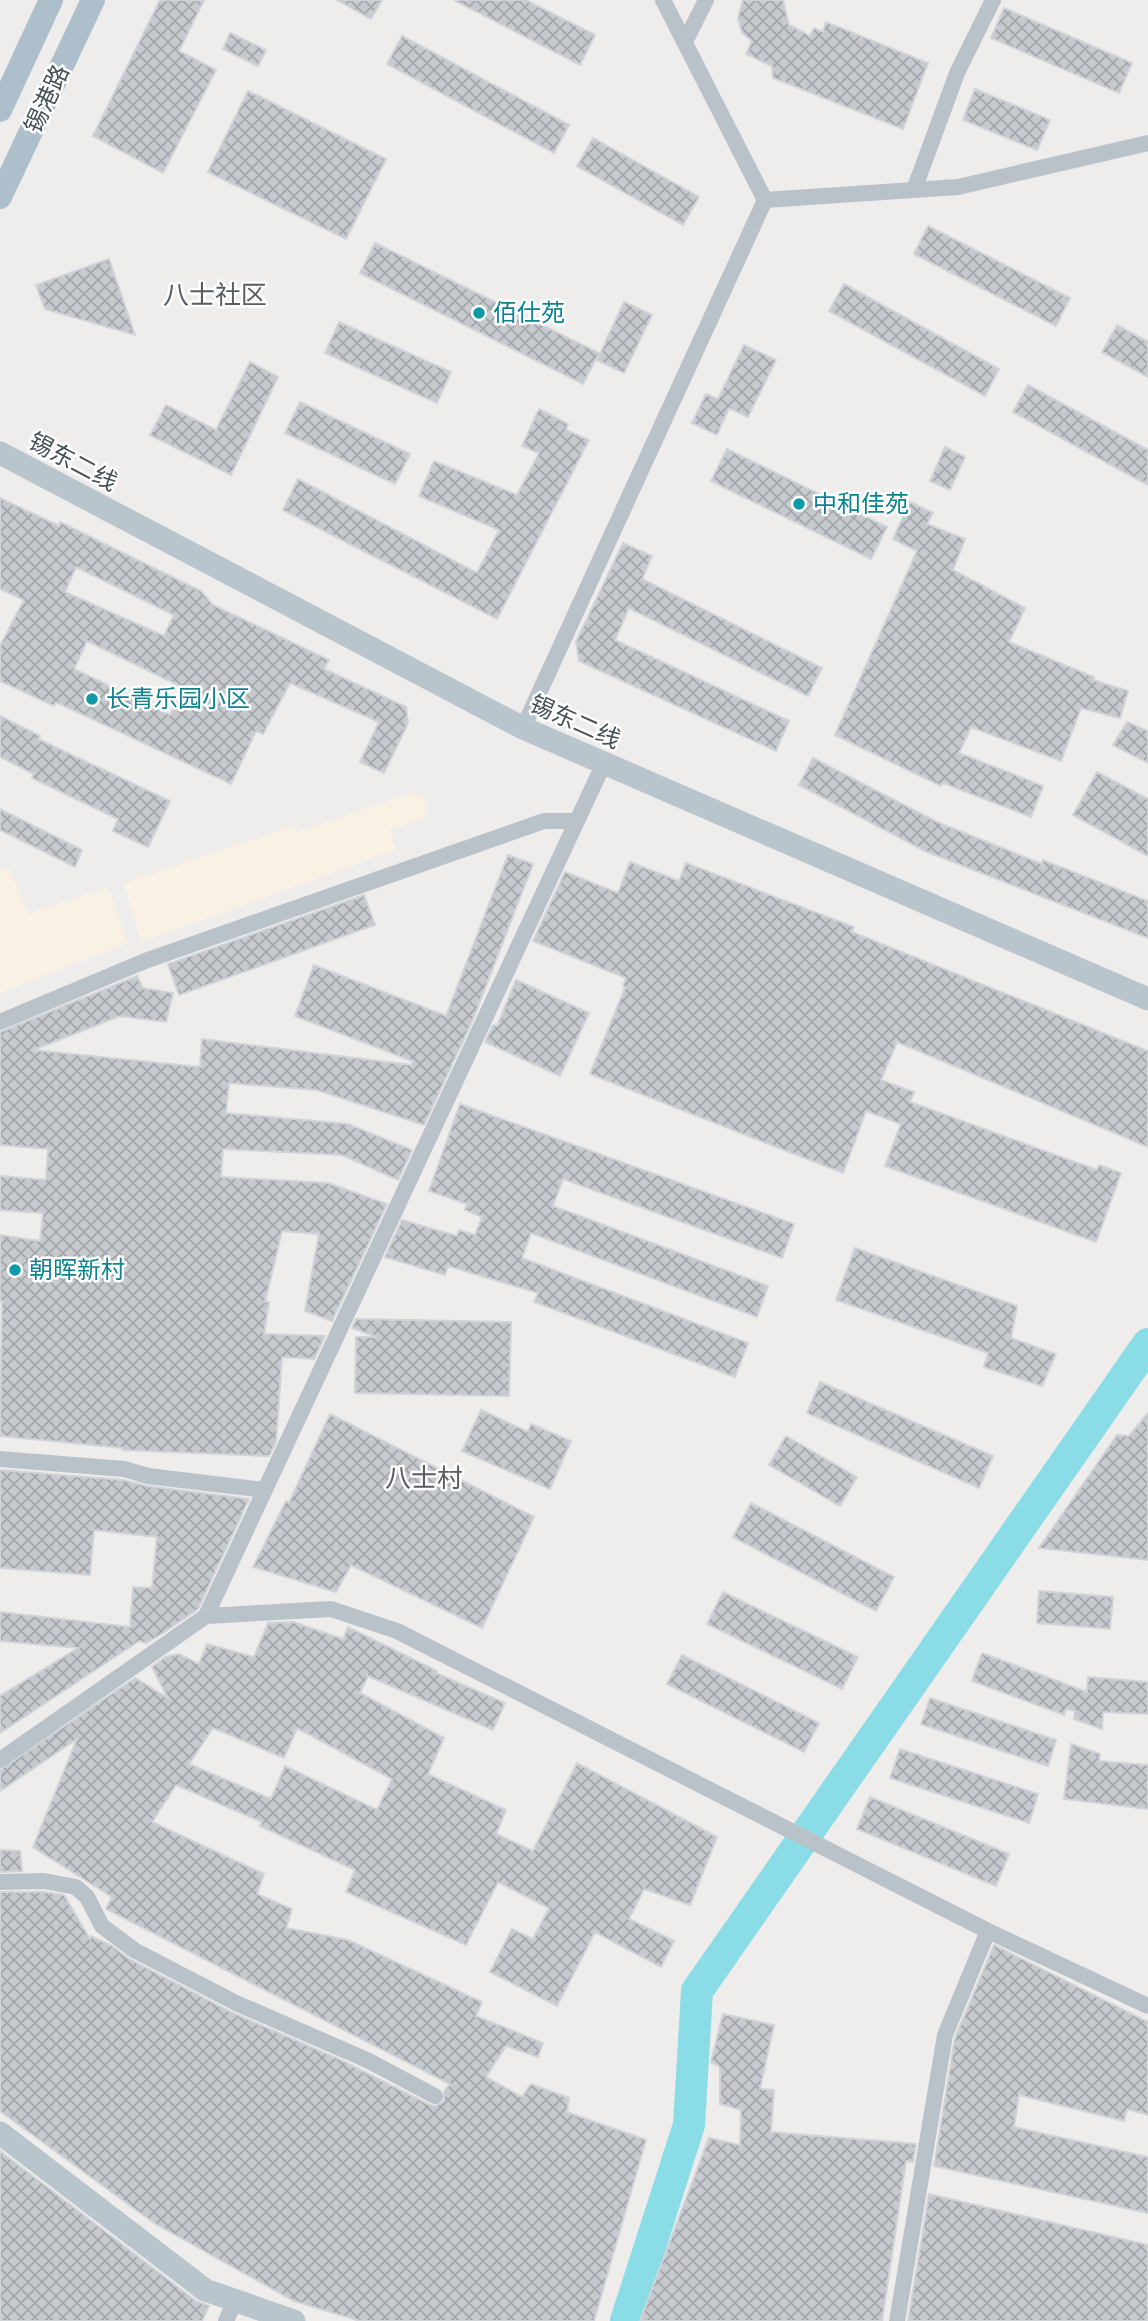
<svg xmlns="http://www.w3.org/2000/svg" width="1148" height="2321" font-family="'IBM Plex Sans','Noto Sans SC',sans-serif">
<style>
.commercial{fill:#faf1e5}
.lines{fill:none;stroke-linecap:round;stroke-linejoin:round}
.river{stroke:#8adde6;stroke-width:32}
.building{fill:url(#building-cross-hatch);stroke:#d0d3d7;stroke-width:2;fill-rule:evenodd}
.street{stroke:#b8c2c8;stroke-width:16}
.secondary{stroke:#b8c5cd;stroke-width:23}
.primary{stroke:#adbfca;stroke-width:24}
.culture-dot{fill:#0f9aa8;stroke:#fff;stroke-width:2.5}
.labels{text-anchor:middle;stroke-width:5;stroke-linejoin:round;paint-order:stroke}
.street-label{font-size:24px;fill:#455158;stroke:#fff}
.culture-label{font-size:24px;fill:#0d838f;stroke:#fff;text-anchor:start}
.neighbourhood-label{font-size:26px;fill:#595d61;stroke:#fff}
</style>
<defs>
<pattern id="building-cross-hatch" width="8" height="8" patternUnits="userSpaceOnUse" patternTransform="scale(1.75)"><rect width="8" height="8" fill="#c6cacf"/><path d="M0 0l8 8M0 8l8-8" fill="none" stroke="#a3a6ab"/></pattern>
</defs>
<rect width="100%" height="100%" fill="#efecec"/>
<path class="commercial" d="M412,793L424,798L428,809L424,818L390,830L396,850L141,942L124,883L294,826L297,832Z
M0,867L10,871L28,914L108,887L128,943L0,993Z"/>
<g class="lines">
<path class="river" d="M626,2321L689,2125L697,1991L1148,1344"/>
</g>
<path class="building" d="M160,0H204L179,51L216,70L163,173L93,136Z
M337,0H382L371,19Z
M454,0H526L595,35L580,65Z
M743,0H783L789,25L810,36L814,28L823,32L826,22L928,63L903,129L773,78L772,66L746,54L752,41L742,33L738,18Z
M1004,8L1132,63L1119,93L991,38Z
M230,33L266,50L258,66L223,49Z
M402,36L569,125L554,153L387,64Z
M975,89L1050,120L1037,150L963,120Z
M248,91L386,159L346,239L208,172Z
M593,138L699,197L683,225L577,166Z
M928,226L1070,298L1056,326L914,254Z
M375,243L599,353L583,384L360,273Z
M109,259L135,335L45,309L36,285Z
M844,284L999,369L985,396L829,311Z
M624,302L652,315L624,373L597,360Z
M339,322L451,372L437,403L325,353Z
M1117,325L1148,342V377L1102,352Z
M744,345L776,360L748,417L729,408L717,435L692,423L706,394L718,399Z
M250,362L278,377L231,475L150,435L166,405L216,430Z
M1028,385L1148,450V485L1013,412Z
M300,402L410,454L395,484L285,433Z
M539,409L568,424L566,430L589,440L497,619L283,510L298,479L477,573L499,530L419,496L434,461L517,495L539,453L522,446Z
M945,447L965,457L950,490L930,481Z
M727,449L887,527L871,559L711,481Z
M0,498L59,526L60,522L201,591L213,605L329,660L324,669L406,707L408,723L384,773L360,762L379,722L290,683L263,734L256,731L231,784L56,702L54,706L0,681V646L24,600L0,589ZM76,567L174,615L164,636L65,592ZM87,641L184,688L170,715L74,669Z
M910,502L933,513L927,524L965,539L953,570L1025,608L1009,642L1094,677L1093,680L1128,691L1120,718L1081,708L1061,761L971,727L959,753L1043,786L1031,817L943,783L941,786L835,735L917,551L893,539Z
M623,543L652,556L642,579L822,668L808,696L629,608L615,640L789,721L776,751L579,661L576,642Z
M0,716L40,736L38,739L170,801L148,847L113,831L118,819L32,778L34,774L0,757Z
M1127,722L1148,731V763L1113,745Z
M813,758L937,822L1042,864L1043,860L1148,901V938L925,851L799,785Z
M1097,772L1148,799V856L1073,815Z
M0,809L82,850L75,867L0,830Z
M508,855L533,864L474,1017L424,1125L317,1090L229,1083L226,1113L348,1124L412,1150L398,1180L342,1155L223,1149L221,1177L328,1183L387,1204L332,1321L305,1311L319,1234L282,1231L265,1302H269L264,1334L325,1336L314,1359L282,1357L276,1442L269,1456L123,1450V1448L0,1436L2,1301H0V1235L40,1241L43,1213L0,1210V1176L46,1180L48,1149L0,1145V1032L137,976L143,988L173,993L166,1022L120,1016L33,1050L200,1067L202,1039L412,1065V1061L295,1016L314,965L446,1016Z
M630,862L679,881L686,863L854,927L852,932L1148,1051V1147L897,1042L881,1080L914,1092L910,1102L1097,1170L1099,1165L1121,1173L1096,1242L885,1166L901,1124L866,1111L843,1173L590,1074L625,988L623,986L626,978L533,941L565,872L618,893Z
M364,895L375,925L179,995L168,964Z
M516,980L589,1013L560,1076L485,1042L493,1025L497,1026Z
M460,1104L794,1224L782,1258L563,1179L553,1206L768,1286L757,1317L531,1233L522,1258L748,1343L735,1377L534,1302L538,1293L448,1266L445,1275L385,1257L402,1220L457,1236L459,1230L475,1235L482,1217L465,1210L467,1204L429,1191Z
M855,1248L1017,1306L1011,1338L1056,1354L1042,1386L984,1367L988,1353L836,1300Z
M356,1319L511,1322L509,1396L355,1393L356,1337H377L352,1328Z
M820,1382L993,1456L979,1488L807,1413Z
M481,1410L528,1432L531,1424L571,1441L550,1489L462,1451Z
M1148,1413V1560L1039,1548L1117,1435L1129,1436Z
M330,1414L534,1517L482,1628L351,1565L336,1592L253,1567L286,1501L289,1503Z
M786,1436L857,1477L840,1506L769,1465Z
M0,1470L123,1480L147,1486L249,1499L198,1609L160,1635L146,1643L139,1641L0,1733V1696L78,1648L0,1641V1612L130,1627L133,1587L152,1588L157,1537L94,1530L90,1575L0,1568Z
M751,1503L894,1577L876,1611L733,1537Z
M1039,1591L1113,1597L1110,1629L1037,1623Z
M723,1592L858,1657L842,1689L707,1624Z
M293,1622L343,1639L348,1627L437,1671L436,1673L505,1703L493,1730L368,1676L360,1693L444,1738L428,1774L506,1810L496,1834L533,1851L577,1763L717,1837L690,1905L644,1889L629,1919L674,1941L661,1967L595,1932L557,2006L490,1972L512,1929L533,1939L549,1908L498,1882L466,1945L346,1892L355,1870L260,1826L262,1822L176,1785L152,1822L264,1874L257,1894L292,1909L286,1928L348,1940L482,2002L476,2016L543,2043L538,2057L506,2046L486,2077L522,2097L531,2084L569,2098L567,2112L646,2140L594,2321H360L294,2301L154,2223L0,2111V1892H43L64,1895L90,1939L91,1936L112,1946L129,1959L231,2012L343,2061L430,2105L436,2106L444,2101V2091L450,2084L106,1909L112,1897L33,1847L77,1739L0,1791V1770L135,1678L168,1698L152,1667L165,1657L179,1654L199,1664L207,1644L254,1657L268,1623ZM213,1728L284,1758L297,1728L392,1779L377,1810L285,1766L271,1799L189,1764Z
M982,1653L1087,1692L1088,1677L1148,1682V1714L1103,1712L1102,1729L1074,1719L1075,1711L1066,1709L1064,1715L972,1681Z
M682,1655L819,1723L804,1752L667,1684Z
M930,1698L1056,1740L1048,1766L921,1724Z
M1071,1744L1100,1754L1099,1761L1148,1765V1809L1064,1799Z
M900,1749L1038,1794L1029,1823L890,1778Z
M870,1797L1009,1854L996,1886L857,1829Z
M0,1850L20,1851L22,1871L0,1872Z
M994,1945L1148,2022V2115L1127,2109L1124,2121L1019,2095L1014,2127L1148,2157V2213L934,2166L955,2038Z
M723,2014L774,2025L760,2089L774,2090L771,2132L916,2144L913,2162L906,2161L882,2321H640L709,2138L740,2145L741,2110L720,2104V2067L711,2062Z
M0,2151L196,2301L209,2306L202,2321H0Z
M929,2194L1148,2245V2321H908Z"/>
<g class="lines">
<path class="street" d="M663,0L765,200
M685,42L706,0
M914,190L957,73L993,0
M523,728L765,200L958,187L1148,143
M0,1022L145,961L544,821H577
M0,1459L124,1469L148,1476L264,1490
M206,1616L331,1609L397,1631L988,1931L1148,2006
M0,1760L206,1616L604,763
M0,1882L44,1881L76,1887L87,1897L102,1926L134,1950L236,2003L367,2060L435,2096
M226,2321L236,2299
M897,2321L945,2035L988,1931"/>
<path class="secondary" d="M0,453L523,728L1148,999
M0,2133L205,2290L294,2321"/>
<path class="primary" d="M0,110L51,0
M0,197L93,0"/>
</g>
<g class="culture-dot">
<circle cx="479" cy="313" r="7"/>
<circle cx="799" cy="504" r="7"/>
<circle cx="92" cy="699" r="7"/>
<circle cx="15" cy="1270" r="7"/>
</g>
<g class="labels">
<g class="street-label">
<text transform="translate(47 99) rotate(-65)" y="8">锡港路</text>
<text transform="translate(73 462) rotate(28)" y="8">锡东二线</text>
<text transform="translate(575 722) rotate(24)" y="8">锡东二线</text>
</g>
<g class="culture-label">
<text x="493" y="321">佰仕苑</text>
<text x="813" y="512">中和佳苑</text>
<text x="106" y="707">长青乐园小区</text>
<text x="29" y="1278">朝晖新村</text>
</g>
<g class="neighbourhood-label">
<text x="215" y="304">八士社区</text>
<text x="424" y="1487">八士村</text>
</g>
</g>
</svg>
